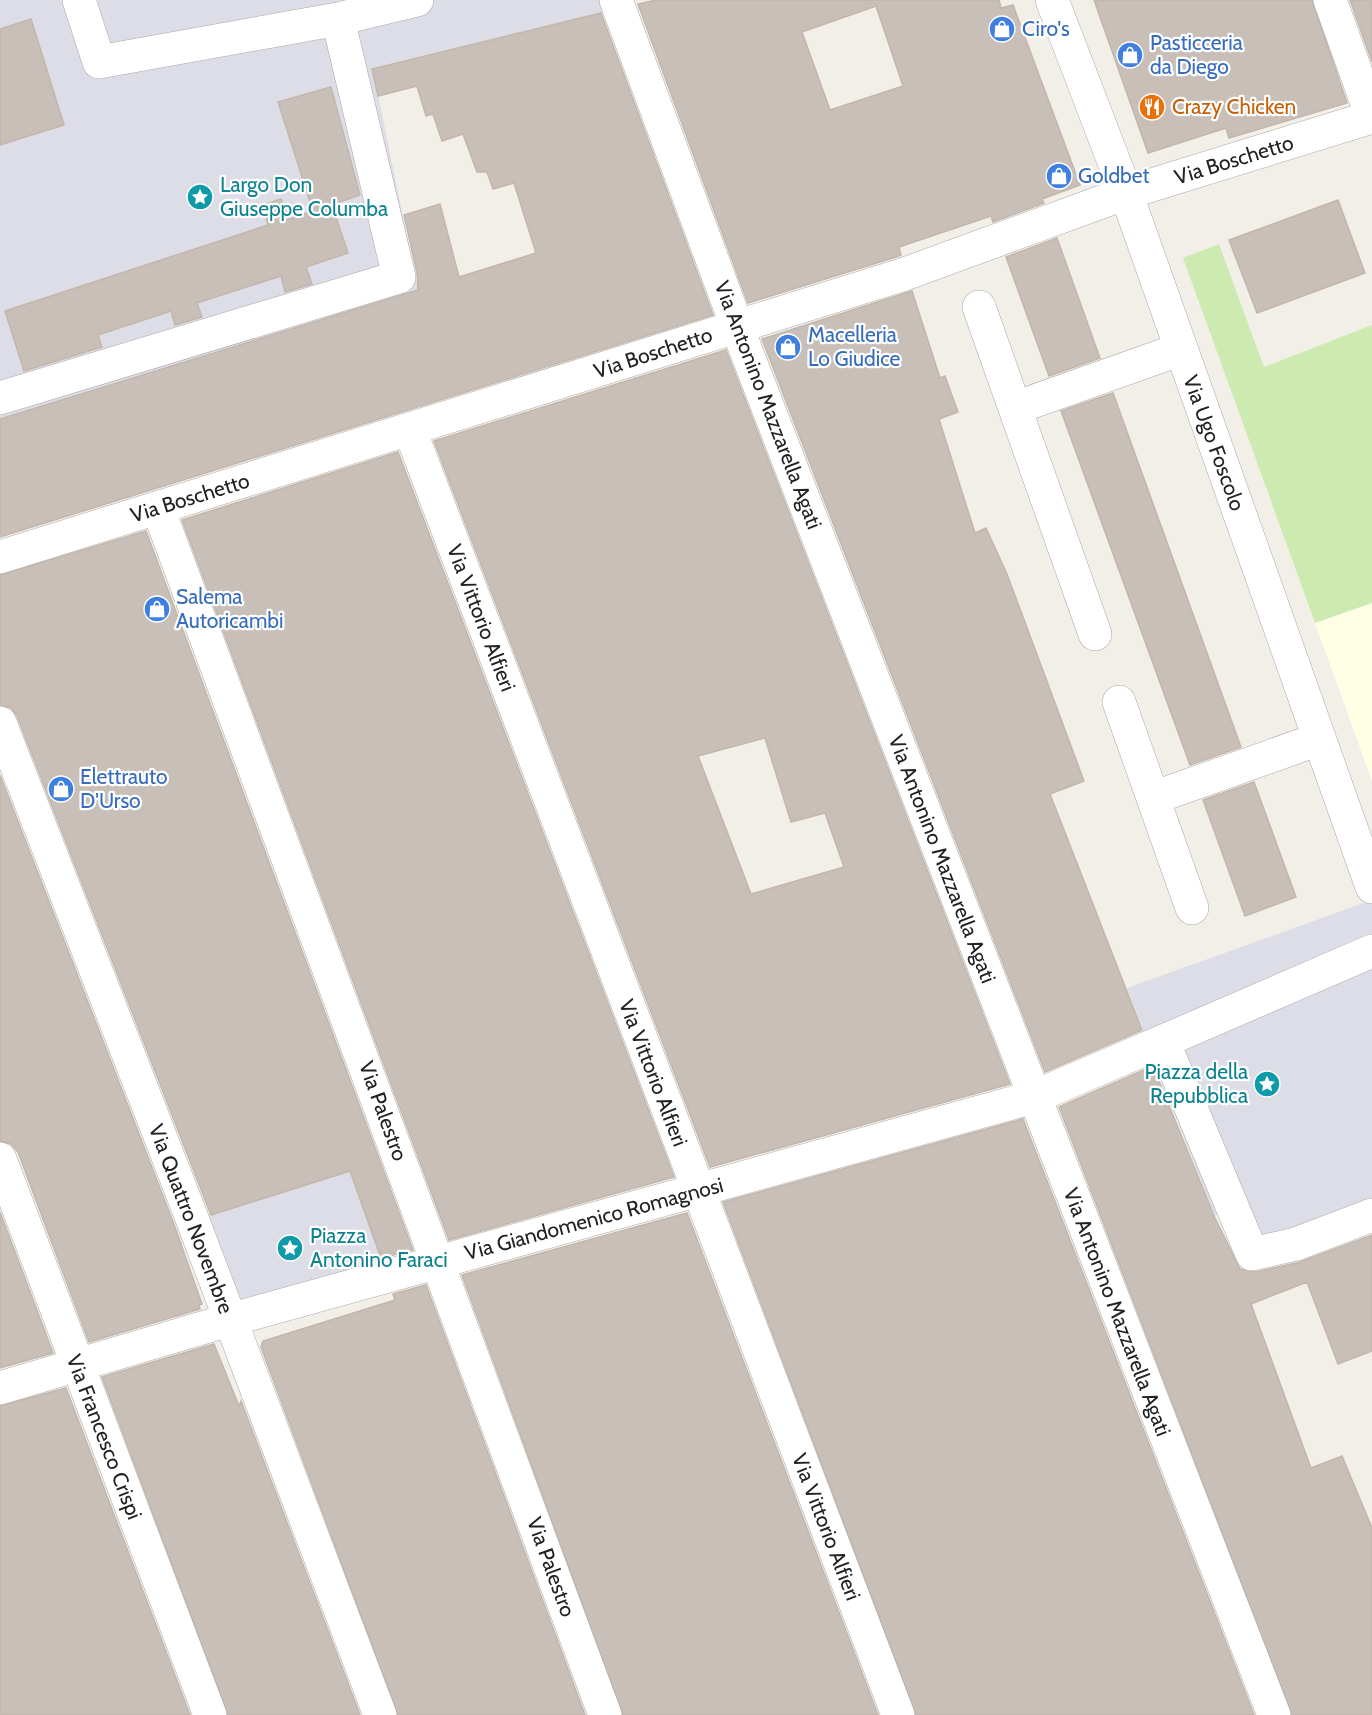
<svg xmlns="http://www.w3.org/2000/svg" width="1372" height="1715" font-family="Cabin,sans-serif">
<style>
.education{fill:#ffffe5}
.grass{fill:#cdebb0}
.plaza{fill:#dddde8}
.building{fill:#c7bfb8;stroke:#c4b6ab;stroke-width:1.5;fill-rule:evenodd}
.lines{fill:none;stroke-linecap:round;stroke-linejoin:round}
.minor-casing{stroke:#a9a9a9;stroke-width:34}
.minor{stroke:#fff;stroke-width:33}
.labels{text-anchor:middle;stroke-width:4.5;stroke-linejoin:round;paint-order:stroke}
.shop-label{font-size:21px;fill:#366cbe;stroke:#fff;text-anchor:start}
.food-label{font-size:21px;fill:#c56008;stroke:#fff;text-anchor:start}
.street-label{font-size:21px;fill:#222;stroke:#fff}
.culture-label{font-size:21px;fill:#0d838f;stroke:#fff;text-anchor:start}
</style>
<rect width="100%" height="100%" fill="#f2efe9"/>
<path class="education" d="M1372,337V781L1229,385Z"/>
<path class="grass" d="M1219,244L1264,367L1372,325V603L1315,623L1183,258Z"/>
<path class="plaza" d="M0,0H616L619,9L373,70L418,290L0,419Z
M1372,900V1223L1285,1255L1228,1210L1214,1216L1127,988Z
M349,1171L383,1261L229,1320L193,1221Z"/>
<path class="building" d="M656,0H999L1001,8L1013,5L1080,185L1042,199L1044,203L993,222L991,216L899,247L901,255L896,257L748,303L638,4ZM876,6L903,86L830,110L802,32Z
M1094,0H1312L1347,103L1229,138L1226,128L1148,153Z
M1350,0H1372V62Z
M601,13L713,315L0,537V419L418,290L417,273L404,215L440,204L459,277L536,253L514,183L493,189L487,172H477L463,134L442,141L433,114L426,116L417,86L378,96L372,69Z
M31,19L64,125L0,145V29Z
M331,87L360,195L325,207L332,205L348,253L306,267L312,284L285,292L281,276L197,303L202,317L175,325L171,311L98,335L102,347L24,371L5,311L268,225L263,205L281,199L289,219L313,211L278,102Z
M1338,200L1365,273L1257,313L1229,240Z
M1057,238L1100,358L1049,376L1006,257Z
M912,291L940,378L945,376L958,412L939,419L975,533L986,528L1007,574L1084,781L1050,794L1142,1030L1045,1072L762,339Z
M726,350L1010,1084L710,1167L434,441ZM765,738L791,822L825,813L844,867L751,894L698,756Z
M1113,393L1241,747L1190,765L1061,411Z
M398,452L674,1177L449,1240L182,520Z
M146,531L413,1250L381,1258L350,1171L211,1215L17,716L11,708L0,705V575Z
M0,775L175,1227L202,1304L199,1305L200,1309L89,1342L18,1152L11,1144L0,1141Z
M1254,782L1296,897L1245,916L1203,800Z
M1153,1066L1214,1216L1240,1269L1256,1272L1300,1262L1372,1235V1351L1338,1364L1307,1282L1251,1304L1311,1468L1342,1456L1372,1528V1715H1292L1059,1107Z
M1023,1119L1254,1715H916L723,1202Z
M0,1212L53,1353L0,1368Z
M687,1213L878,1715H623L462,1275Z
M426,1285L585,1715H398L261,1347L263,1341L395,1300L393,1294Z
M214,1344L239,1406L241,1401L360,1715H228L102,1377Z
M66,1388L190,1715H0V1406Z"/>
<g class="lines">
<defs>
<path id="minor" d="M79,0L99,62L338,19L417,0
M616,0L745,348L1274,1715
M1052,0L1126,193L1372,887
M1330,0L1372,117
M979,307L1095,634
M0,398L399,277L338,19
M1015,408L1181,349
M410,430L898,1715
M158,508L605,1715
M0,557L902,275L1126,193L1372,117
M1119,702L1192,908
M0,723L193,1221L380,1715
M1153,798L1319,739
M1163,1041L1252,1254L1296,1244L1372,1215
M0,1159L210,1715
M0,1388L229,1320L1034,1097L1372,951"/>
</defs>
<use href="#minor" class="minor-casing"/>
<use href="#minor" class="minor"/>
</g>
<defs>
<symbol id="shop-disc" viewBox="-11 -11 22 22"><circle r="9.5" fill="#3f7fe0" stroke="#fff"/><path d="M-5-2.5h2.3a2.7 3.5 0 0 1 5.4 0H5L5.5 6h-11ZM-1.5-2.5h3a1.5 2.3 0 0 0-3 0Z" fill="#fff"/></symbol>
<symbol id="restaurant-disc" viewBox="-11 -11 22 22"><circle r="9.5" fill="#e8710a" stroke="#fff"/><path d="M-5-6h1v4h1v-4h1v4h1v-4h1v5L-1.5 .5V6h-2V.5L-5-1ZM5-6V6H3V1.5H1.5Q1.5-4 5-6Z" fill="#fff"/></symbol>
<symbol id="sight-disc" viewBox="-11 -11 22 22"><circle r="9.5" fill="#0f9aa8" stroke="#fff"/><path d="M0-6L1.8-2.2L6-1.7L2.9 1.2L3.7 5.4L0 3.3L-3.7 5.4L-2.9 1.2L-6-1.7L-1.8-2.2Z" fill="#fff"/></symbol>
</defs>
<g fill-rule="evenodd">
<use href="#shop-disc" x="987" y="14" width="30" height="30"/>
<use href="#shop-disc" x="1115" y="40" width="30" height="30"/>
<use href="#restaurant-disc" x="1137" y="92" width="30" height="30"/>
<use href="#shop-disc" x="1044" y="161" width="30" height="30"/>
<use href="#sight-disc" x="185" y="182" width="30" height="30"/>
<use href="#shop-disc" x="773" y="332" width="30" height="30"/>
<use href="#shop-disc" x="142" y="594" width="30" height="30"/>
<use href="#shop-disc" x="46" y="774" width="30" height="30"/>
<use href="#sight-disc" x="1252" y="1069" width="30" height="30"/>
<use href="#sight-disc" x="275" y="1233" width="30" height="30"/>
</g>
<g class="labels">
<g class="shop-label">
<text x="1022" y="36">Ciro's</text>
<text x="1150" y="50">Pasticceria<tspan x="1150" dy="24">da Diego</tspan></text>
<text x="1078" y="183">Goldbet</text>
<text x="808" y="342">Macelleria<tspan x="808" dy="24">Lo Giudice</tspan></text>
<text x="176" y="604">Salema<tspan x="176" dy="24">Autoricambi</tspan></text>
<text x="80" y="784">Elettrauto<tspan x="80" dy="24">D'Urso</tspan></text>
</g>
<g class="food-label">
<text x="1172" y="114">Crazy Chicken</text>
</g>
<g class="street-label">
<text transform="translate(1234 160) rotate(-17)" y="7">Via Boschetto</text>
<text transform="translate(653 353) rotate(-18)" y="7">Via Boschetto</text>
<text transform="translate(768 405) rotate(69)" y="7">Via Antonino Mazzarella Agati</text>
<text transform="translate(1214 443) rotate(70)" y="7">Via Ugo Foscolo</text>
<text transform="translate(190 498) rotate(-17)" y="7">Via Boschetto</text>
<text transform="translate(481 618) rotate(69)" y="7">Via Vittorio Alfieri</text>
<text transform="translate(942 859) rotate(69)" y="7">Via Antonino Mazzarella Agati</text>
<text transform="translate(653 1073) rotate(69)" y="7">Via Vittorio Alfieri</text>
<text transform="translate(383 1111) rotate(70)" y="7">Via Palestro</text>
<text transform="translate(191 1219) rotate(69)" y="7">Via Quattro Novembre</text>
<text transform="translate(594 1219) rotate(-15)" y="7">Via Giandomenico Romagnosi</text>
<text transform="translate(1117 1312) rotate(69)" y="7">Via Antonino Mazzarella Agati</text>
<text transform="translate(104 1437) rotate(69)" y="7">Via Francesco Crispi</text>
<text transform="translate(826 1527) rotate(69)" y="7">Via Vittorio Alfieri</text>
<text transform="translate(551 1567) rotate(70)" y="7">Via Palestro</text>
</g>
<g class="culture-label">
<text x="220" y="192">Largo Don<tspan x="220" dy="24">Giuseppe Columba</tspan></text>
<text x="1248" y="1079" text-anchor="end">Piazza della<tspan x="1248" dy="24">Repubblica</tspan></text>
<text x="310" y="1243">Piazza<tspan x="310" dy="24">Antonino Faraci</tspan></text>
</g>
</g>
</svg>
